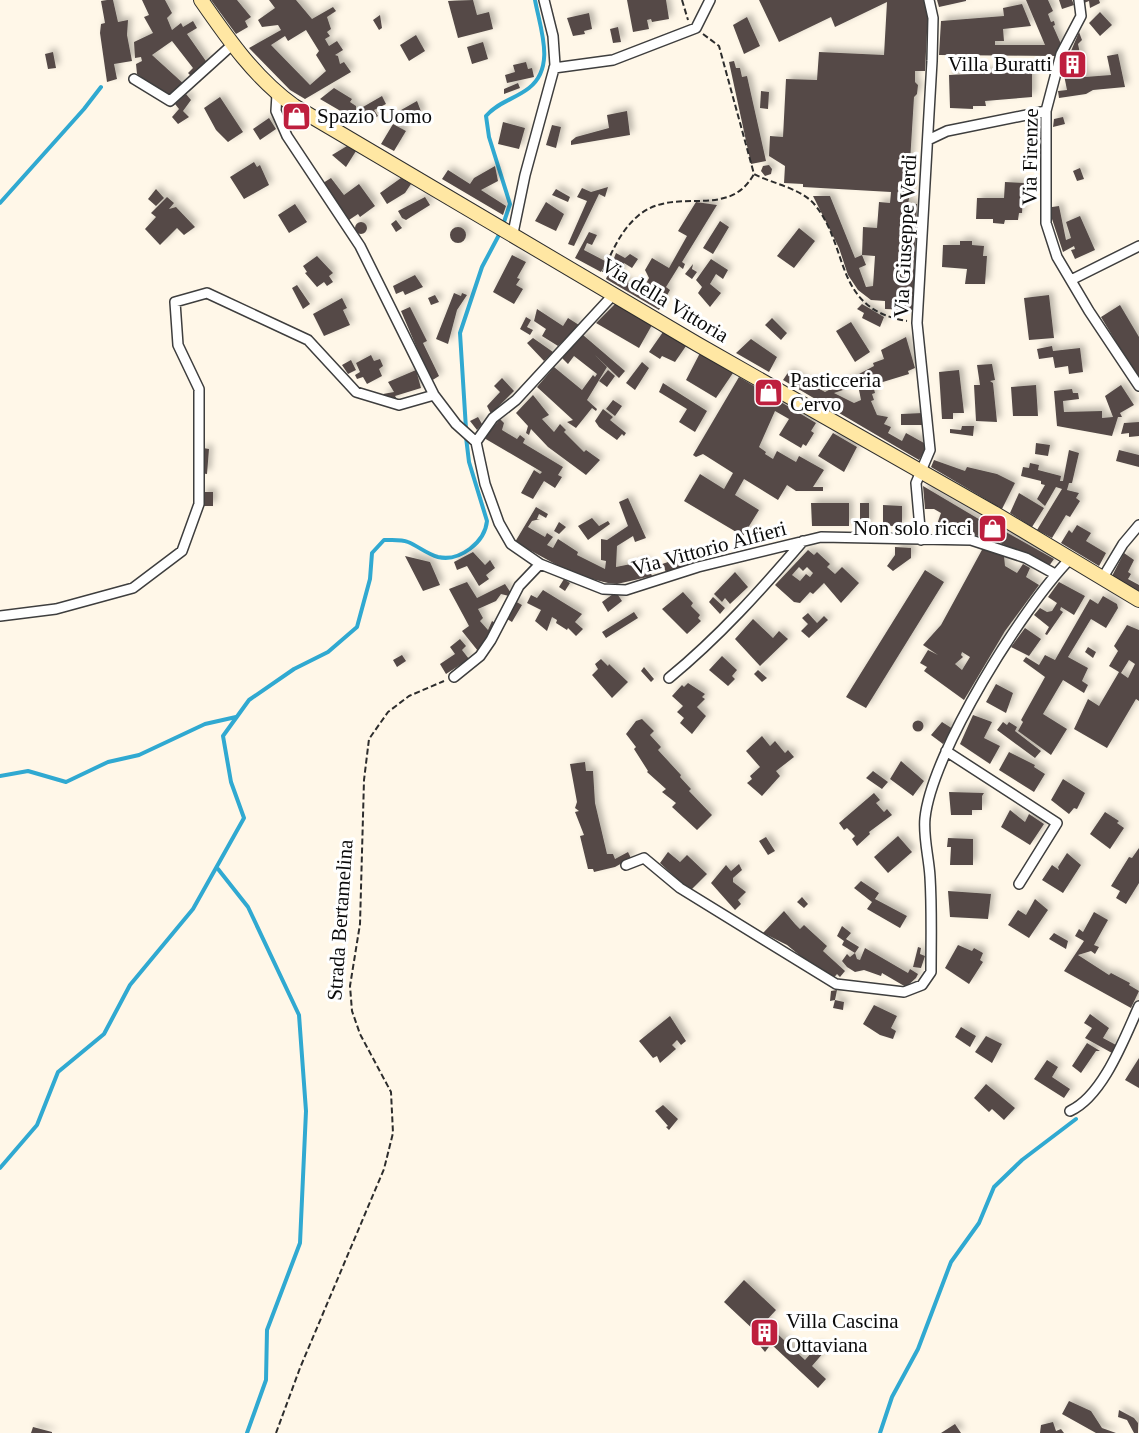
<svg xmlns="http://www.w3.org/2000/svg" width="1139" height="1433" font-family="'Times New Roman',serif">
<style>
.lines{fill:none;stroke-linecap:round;stroke-linejoin:round}
.stream{stroke:#30a9d1;stroke-width:4}
.building{fill:#544a47;fill-rule:evenodd;filter:url(#shadow)}
.street-casing{stroke:#3e3e3e;stroke-width:12}
.secondary-casing{stroke:#2d2d2d;stroke-width:16}
.path{stroke:#2d2d2d;stroke-width:2;stroke-dasharray:6 3;stroke-linecap:butt}
.street{stroke:#fff;stroke-width:9}
.secondary{stroke:#ffe7a3;stroke-width:14}
.labels{text-anchor:middle;stroke-width:6;stroke-linejoin:round;paint-order:stroke}
.poi-label{font-size:21px;fill:#0b0b0b;stroke:#fff;text-anchor:start}
.street-label{font-size:21px;fill:#0b0b0b;stroke:#fff}
</style>
<defs>
<filter id="shadow"><feDropShadow dx="4" dy="-4" stdDeviation="3" flood-color="#0004"/></filter>
</defs>
<rect width="100%" height="100%" fill="#fff7e8"/>
<g class="lines">
<path class="stream" d="M0,203L84,109L101,87
M503,225L510,204L489,137L486,116C498,102 515,99 529,88C556,67 540,28 535,0
M466,429L460,333L482,267L500,233
M0,776L28,771L66,782L108,762L139,755L205,724L236,717
M218,869L248,907L299,1015L306,1111L300,1243L267,1330L266,1380L247,1433
M0,1168L37,1125L58,1072L104,1034L130,985L193,909L244,818L231,782L223,736L249,700L294,669L328,652L357,627L370,579L372,553L384,540C392,540 401,539 408,542C418,546 427,554 438,557C460,562 485,542 487,521L469,462L466,437
M880,1433L892,1397L918,1349L951,1262L979,1223L994,1187L1022,1160L1076,1119"/>
</g>
<path class="building" d="M107,0H113L118,22L128,20L127,35L132,61L114,64L117,79L107,82L100,33L101,24L105,23L101,1Z
M142,0H165L172,13L167,18L172,30L181,23L183,27L193,21L197,28L187,34L208,64L193,78L188,73L193,68L172,41L152,55L185,85L168,98L137,74L136,64L142,61L141,57L135,58L134,42L153,33L144,17L149,15Z
M211,0H237L251,17L245,21L248,27L236,34Z
M269,0H296L312,19L333,7L336,11L327,17L331,29L327,32L330,36L325,39L329,46L337,41L343,50L335,55L338,56L340,64L344,62L351,72L305,99L290,90L249,48L281,30L278,25L262,27L258,20L275,8ZM306,30L319,51L316,55L326,71L310,85L271,45L285,36L288,41Z
M473,0L477,15L489,12L493,29L458,38L448,1Z
M627,0H666L669,19L652,22L651,19L647,20L649,29L633,32Z
M759,0H925L928,13L925,71H915V82L918,85L917,94L914,97L909,178L912,182L908,204H917L913,310L885,309V301L871,300L858,290L848,275L839,248L813,196H830L855,258L862,255L866,265L859,268L866,287L873,286L875,256L862,255L863,227L877,228L879,202L890,203L891,192L803,187V184L784,183L785,166L769,156L770,136L783,137L786,79L817,80L819,52L884,55L887,2L835,27L831,17L779,42Z
M937,0H966V1L939,7Z
M1026,0H1048L1053,11L1048,14L1051,22L1054,21L1055,25L1053,26L1061,44L1055,56L939,55L941,21L1004,16L1003,8L1022,4L1031,26L1003,29L1004,41H995V45H1045Z
M1059,0H1072L1074,5L1062,9Z
M1083,0H1099L1100,3L1090,8L1089,1L1084,3Z
M1100,12L1112,25L1100,36L1089,23Z
M589,13L592,29L584,31L585,34L573,36L567,18Z
M380,15L382,28L379,30L373,20Z
M747,17L760,46L744,54L733,25Z
M618,27L621,42L613,43L610,29Z
M1079,32L1082,40L1078,44L1085,77L1111,75L1107,56L1118,54L1125,87L1093,90L1086,94L1059,98L1058,91L1067,90L1063,70Z
M416,35L425,51L409,61L400,45Z
M483,42L488,59L472,64L467,47Z
M53,52L56,68L48,69L45,54Z
M734,61L736,68H740L742,77L747,76L766,161L751,164L729,62Z
M526,62L528,69L532,68L534,77L507,83L505,75L515,72L513,65Z
M973,71L1032,73V97L985,101L986,106H973V109L950,108L949,75L973,74Z
M518,83L520,88L504,94V89Z
M334,88L352,99L350,102L356,106V111L382,96L386,104L374,110L378,116L365,124L361,118L353,123L346,112L344,113L320,99Z
M761,91L769,92L768,109L760,108Z
M186,94L191,100L183,111L189,117L178,124L172,117L179,109L175,104Z
M220,97L243,132L228,142L216,130L204,108Z
M417,101L422,114L414,118L409,113L402,120L400,117L397,120L394,114Z
M627,111L630,135L571,145V141L576,137L609,128L607,115Z
M291,114L300,119L294,131L288,122Z
M1063,117L1065,124L1053,127L1054,119Z
M269,118L276,129L260,140L253,129Z
M503,122L525,128L519,149L498,144Z
M393,124L406,131L394,151L381,144Z
M552,125L561,127L556,148L546,145Z
M347,146L356,151L346,167L332,155Z
M254,162L257,167L260,165L269,185L244,199L230,177Z
M769,165L772,169L771,174L765,176L761,171L763,166Z
M495,166L498,181L481,190L506,206L503,215L442,179L448,170L470,184L474,178Z
M1080,168L1084,179L1077,181L1073,171Z
M331,178L344,195L359,184L375,206L360,217L358,214L349,220L323,183Z
M401,178L411,184L405,193L387,204L380,193Z
M1005,182L1024,183L1022,213H1019L1018,220H1005L1004,224L993,223V219H976L977,198H1004Z
M608,187L605,197L599,194L574,246L568,244L587,201L577,197L582,188L591,192Z
M156,189L164,198L156,206L148,199Z
M556,189L570,197L568,202L552,195Z
M167,197L174,203L169,209L176,207L195,227L184,235L177,228L160,245L145,229L156,217L151,213Z
M425,197L430,205L406,220L402,218L398,211Z
M546,202L564,214L556,231L535,221Z
M696,202L717,205L682,262L685,264L683,269L679,266L666,287L670,290L659,310L606,279L616,253L625,258L630,254L638,259L632,268L624,263L618,277L642,291L649,278L645,270L652,258L669,268L687,236L678,231Z
M295,204L307,222L289,233L278,215Z
M1059,206L1066,240L1071,238L1066,222L1080,216L1095,250L1075,259L1071,250L1075,249L1074,246L1063,252L1052,219V207Z
M396,220L402,228L396,232L391,224Z
M720,221L729,227L713,254L703,248Z
M355 228a6 6 0 1 1 12 0a6 6 0 1 1-12 0Z
M450 235a8 8 0 1 1 16 0a8 8 0 1 1-16 0Z
M799,228L815,241L794,268L777,256Z
M589,232L597,235L592,245L587,243L584,250L607,262L601,272L575,258Z
M960,241H972V245L984,246L983,256H987L985,284H965L967,269L942,267L943,245H960Z
M512,255L526,262L517,278L520,279L516,285L523,289L514,304L493,292Z
M317,256L333,273L329,276L333,282L327,286L324,282L317,287L305,273L307,272L303,266Z
M711,259L728,270L723,279L716,274L710,284L721,293L710,307L698,293L702,287L696,280Z
M693,264L692,269L697,272L692,279L685,274Z
M415,275L423,287L405,295L403,291L396,294L393,286Z
M297,285L310,304L303,309L292,288Z
M454,293L461,296L462,293L467,295L457,310L448,344L436,339Z
M435,295L439,302L431,305L428,298Z
M1049,295L1054,338L1029,340L1024,298Z
M342,298L347,308L343,310L350,325L324,336L313,314Z
M615,304L652,325L639,348L596,323Z
M862,304L884,317L880,327L862,318L864,313L857,309Z
M1120,305L1139,337V380L1101,317Z
M410,307L427,341L423,343L439,376L431,381L401,311Z
M537,309L563,326L568,318L579,325L558,346L542,336L546,329L534,321Z
M526,317L531,320L527,327L533,330L530,335L520,329Z
M772,318L787,333L781,340L765,325Z
M851,322L870,352L855,362L836,331Z
M663,332L686,346L675,362L662,356L660,359L649,352Z
M583,335L625,371L619,378L595,355L607,367L587,400L597,409L596,411L592,408L576,428L567,422L573,420L537,387L554,367L582,390L593,375L595,377L597,374L574,356L568,364L562,358Z
M906,337L915,368L908,371L909,374L873,385L875,393L872,394L874,400L871,401L877,415L888,417L884,424L891,427L888,433L902,441L906,433L924,443V452L919,460L783,380L789,371L810,384L813,380L818,383L816,387L825,392L874,366L873,363L884,359L881,350ZM858,385L861,400L854,403L834,393Z
M533,338L553,352L544,361L527,343Z
M751,339L777,357L769,372L736,353Z
M1052,346L1053,351L1080,348L1083,372L1069,374L1068,366L1055,368L1053,357L1039,359L1037,349Z
M700,353L733,373L716,398L686,380Z
M371,355L374,361L380,359L383,366L379,369L382,376L367,384L363,377L357,379L355,375L360,372L356,363Z
M351,360L356,370L348,374L342,365Z
M642,362L649,368L635,390L626,383Z
M992,364L995,380L990,381L993,383L997,422L976,421L974,385H980L977,365Z
M416,370L421,388L395,396L397,399L386,400L383,394L394,392L388,382Z
M608,370L615,376L607,387L599,381Z
M959,370L964,413H953V419H942L939,372Z
M739,377L816,423L811,431L814,433L806,446L803,444L801,448L779,435L789,419L775,411L759,447L766,452L765,454L773,459L777,451L796,462L799,456L824,470L813,487H823V491H796L787,485L778,500L744,479L735,495L759,510L743,536L684,501L700,474L724,489L733,473L703,454L696,457L693,455Z
M502,378L514,391L491,414L487,406L500,392L494,386Z
M663,383L707,411L695,432L679,422L687,409L659,392Z
M1036,385L1038,416H1013L1011,387Z
M1121,385L1134,405L1120,413L1122,417H1118L1112,436L1057,426L1054,391L1072,389L1073,393H1078L1079,399L1063,401L1064,412L1102,411V418L1113,417L1105,396Z
M533,395L549,415L542,419L554,432L560,424L566,430L564,432L584,452L586,450L600,460L586,475L548,447L531,429L529,435L526,433L528,426L516,413Z
M613,400L622,406L615,416L606,409Z
M603,409L613,417L610,420L626,433L624,436L622,434L617,440L599,427L595,421Z
M923,413L927,425H901V414Z
M478,417L482,424L477,430L470,421Z
M500,419L504,423L502,430L517,439L520,435L525,439L523,443L563,467L558,475L562,477L555,488L544,481L533,499L521,493L534,470L540,474L542,472L484,438Z
M1139,422V436L1129,437V433L1121,434L1124,423Z
M962,426H974L973,436L950,433V429L961,430Z
M833,433L857,447L844,472L818,456Z
M1036,443L1050,445L1048,456L1035,454Z
M203,448L209,449L207,474L199,473Z
M1069,450L1079,453L1072,483H1069L1067,490L1079,493L1076,498L1080,501L1070,517L1066,515L1052,538L1037,530L1062,489L1056,487L1045,506L1037,499L1045,485L1041,484V481L1021,476L1023,467L1029,468L1030,463L1039,465L1038,470L1061,476L1060,481H1063Z
M1119,450L1139,455V467L1116,461Z
M934,460L965,471L967,467L997,474L1015,483L1002,509L931,467Z
M923,486L1004,534L999,543L979,536L941,531L936,527L941,513L934,509H925Z
M202,492H213V506H202Z
M1019,493L1044,508L1032,527L1010,513Z
M628,498L646,538L635,542L633,536L617,546L616,567L646,561L652,576L617,584L608,583L575,575L515,542L536,507L548,514L546,518L539,514L537,519H540L532,521L528,527L545,537L547,533L553,537L547,545L553,548L558,539L578,552L577,555L605,569L606,561L601,560V539L607,540L628,526L619,502Z
M811,503H849V526H812Z
M860,503H869V526H860Z
M883,505L902,506V526H883Z
M592,518L599,526L608,521L610,524L588,540L578,526Z
M559,522L566,527L559,534L554,531Z
M1077,525L1091,533L1086,541L1106,553L1099,566L1061,543L1069,530L1072,533Z
M1006,532L1054,559L1049,566L1000,543Z
M895,547L911,548V558L893,571L887,566L895,555Z
M983,548L1004,556L1005,566L1017,573L1023,564L1030,568L1026,577L1039,585L1005,631L964,700L924,671L927,667L920,663L928,650L938,655L923,645L941,625ZM962,652L970,657L962,670L955,664L963,657L961,655Z
M808,550L814,555L817,552L830,564L827,567L835,574L842,567L859,583L841,603L824,583L813,594L810,592L800,603L794,602L775,585ZM799,567L803,571L807,567L813,573L810,577L806,574L800,581L792,575Z
M473,552L485,565L490,560L495,568L486,575L489,579L479,586L467,566L457,570L454,562Z
M1124,553L1134,560L1128,572L1131,574L1128,579L1139,585V593L1112,576Z
M689,555L693,563L666,572L662,564Z
M405,556L430,562L440,585L423,591Z
M925,570L944,582L866,708L846,697Z
M735,572L748,587L730,604L725,598L722,602L714,594Z
M564,579L570,583L565,591L559,587Z
M467,582L477,598L505,584L511,593L509,596L501,594L496,601L478,609L483,618L480,621L488,630L492,621L495,623L478,651L462,631L469,626L449,589Z
M1059,582L1085,596L1074,615L1061,607L1060,610L1063,612L1047,635L1045,634L1049,627L1034,615L1040,608L1047,612L1052,611L1057,603L1048,597Z
M543,590L582,614L575,622L583,629L576,636L568,628L567,630L556,623L557,620L552,617L547,631L535,621L541,610L527,603L531,595L537,598Z
M616,592L622,601L608,612L602,602Z
M683,592L693,603L691,606L700,615L698,618L701,621L687,634L662,609Z
M1103,596L1117,604L1118,608L1106,628L1091,619L1068,657L1088,668L1082,681L1088,685L1084,693L1063,680L1043,714L1067,729L1051,755L1018,731L1023,722L1021,720L1045,677L1023,661L1026,657L1039,665L1045,655L1055,660L1090,599L1098,604Z
M713,597L725,608L720,614L709,602Z
M513,600L522,605L512,622L504,617Z
M634,612L638,618L606,638L602,632Z
M808,613L817,623L824,616L828,620L809,638L801,631L808,624L802,618Z
M753,619L773,638L779,631L788,639L760,666L735,639Z
M1127,625L1139,630V701L1136,699L1107,748L1074,729L1088,699L1099,706L1119,672L1109,666L1118,651L1114,646ZM1129,660L1135,664L1128,678L1121,673Z
M1025,628L1041,639L1029,656L1011,647Z
M460,639L466,646L462,650L469,659L446,674L440,664L455,654L450,647Z
M1088,647L1096,652L1093,658L1085,652Z
M402,655L406,661L397,667L393,660Z
M722,656L737,670L732,676L735,679L728,686L709,670Z
M601,659L608,666L609,664L628,682L612,698L592,675L598,669L595,664Z
M644,667L654,679L651,682L641,671Z
M758,670L767,678L762,682L754,674Z
M688,683L705,694L702,697L705,699L697,707L706,716L692,734L680,723L684,718L677,712L683,706L672,696L682,685L684,687Z
M996,684L1013,693L1006,713L986,702Z
M973,715L992,722L984,738L1000,746L990,764L960,744Z
M642,719L654,731L650,735L661,747L658,750L681,775L680,777L691,789L689,791L712,815L697,830L672,807L676,803L662,792L666,789L647,772L648,771L634,749L636,747L626,734L636,721Z
M912.5 726a5.5 5.5 0 1 1 11 0a5.5 5.5 0 1 1-11 0Z
M942,722L953,729L943,744L931,735Z
M1003,722L1007,725L1009,722L1017,727L1015,731L1041,751L1035,758L997,730Z
M762,736L770,746L775,741L785,753L788,750L794,757L776,771L780,776L762,796L747,783L752,779L750,776L760,767L746,751Z
M1009,752L1035,765L1034,767L1045,774L1034,792L999,770Z
M901,761L924,781L913,796L890,779Z
M585,762L586,771H593L595,803L607,854H613L615,859L628,852L631,858L615,867L594,872L593,869H588L580,836L584,835L575,812L579,811L575,808L577,802L570,764Z
M873,771L888,782L882,789L866,778Z
M1063,779L1085,793L1077,809L1074,808L1069,814L1051,800Z
M949,792L984,793L982,796V810H972V815H951Z
M874,793L880,800L876,803L884,812L887,809L892,815L869,832L870,834L857,846L852,839L855,836L847,828L844,830L839,823Z
M1010,810L1025,822L1029,814L1044,824L1030,845L1001,827Z
M1105,812L1119,821L1117,823L1124,828L1110,849L1090,834Z
M898,836L912,852L888,873L874,857Z
M766,837L775,851L768,855L759,841Z
M948,838L973,839V865H950L951,847H947Z
M1139,848V883L1126,904L1116,898L1120,891L1111,886L1129,857L1132,858Z
M668,852L680,862L687,855L707,874L690,891L660,863Z
M1067,853L1081,865L1063,893L1042,880L1052,865L1059,870L1058,867Z
M739,864L742,870L733,878V882L746,892L738,900L741,904L735,910L711,883L726,865L731,871Z
M861,881L879,893L875,899L907,916L900,928L867,909L872,902L854,888Z
M948,891L991,894L988,919L950,917Z
M802,897L808,904L804,908L797,902Z
M1035,899L1048,910L1029,938L1008,925L1018,910L1026,915Z
M784,911L795,924L800,929L804,925L827,946L823,951L845,971L840,977L837,974L831,981L787,945L763,933Z
M1094,912L1108,920L1094,945L1099,947L1095,954L1091,951L1078,955L1109,975L1111,973L1130,983L1129,985L1139,991L1131,1008L1064,971L1084,941L1075,936L1079,929L1083,932Z
M842,926L851,933L846,939L859,947L855,953L857,959L860,960L865,948L908,973L910,969L918,974L916,978L906,987L882,973L881,976L864,970L855,972L847,967L842,961L847,954L850,957L855,953L842,945L844,941L837,936Z
M1054,933L1068,941L1066,949L1049,939Z
M958,945L972,951L974,948L983,953L980,960L983,962L969,984L945,968Z
M918,947L921,948L920,954L925,956L921,968L913,967Z
M837,990L835,1000L844,1002L843,1010L833,1008L835,1000L830,1001L831,991Z
M874,1005L897,1016L891,1028L896,1031L893,1039L880,1035L863,1024Z
M1090,1014L1109,1028L1103,1038L1116,1045L1112,1053L1085,1038L1092,1028L1084,1023Z
M670,1016L686,1041L681,1045L677,1040L672,1045L676,1049L660,1063L657,1056L653,1058L639,1041Z
M961,1027L976,1036L970,1047L955,1037Z
M986,1036L1002,1044L992,1063L975,1052Z
M1087,1043L1100,1051H1096L1081,1073L1072,1066Z
M1139,1058V1088L1125,1080Z
M1047,1060L1058,1067L1052,1077L1070,1089L1064,1098L1034,1079Z
M986,1084L1015,1108L1004,1120L992,1109L989,1112L974,1098Z
M663,1105L678,1119L669,1130L666,1127L668,1126L655,1111Z
M744,1280L776,1310L765,1322L805,1360L818,1345L824,1352L812,1366L826,1379L818,1388L771,1344L765,1352L752,1336L756,1332L724,1302Z
M1069,1401L1091,1411L1102,1428L1116,1433H1096L1062,1414Z
M1119,1410L1134,1418L1138,1423V1433H1134L1127,1420L1118,1417Z
M1053,1422L1056,1431L1061,1429L1064,1433H1040L1041,1425Z
M955,1424L961,1433H941Z
M33,1427L52,1432V1433H31Z"/>
<g class="lines">
<defs>
<path id="street" d="M1079,0L1081,16L1061,54L1046,111V223L1057,257L1089,311L1139,386
M554,68L613,60L696,28L710,0
M134,79L170,101L232,45
M277,94L276,111L287,136L360,246L434,395L456,424L476,442L485,484L499,523L511,544L540,564L603,589L626,590L698,567L821,537L971,540L1026,558L1055,574
M928,140L947,131L1046,111
M513,233L525,175L555,65L553,36L544,0
M1071,280L1139,246
M476,442L493,418L516,400L613,295
M921,540L916,483L930,450L917,323L932,61L933,18L929,0
M1102,579L1123,544L1139,525
M0,616L56,609L133,588L182,551L199,504V389L178,345L175,302L207,293L308,340L356,392L399,405L434,395
M454,677L480,656L491,640L519,586L540,564
M669,678C719,637 761,590 803,541
M946,751L1057,823L1019,884
M626,865L644,858L680,888L836,984L904,992L922,985L931,972C931,941 932,909 930,877C929,858 923,837 925,818C932,752 1023,607 1070,559
M1070,1111C1103,1096 1124,1039 1139,1006"/>
<path id="secondary" d="M201,0C228,39 255,78 294,106L697,344L994,513L1139,600"/>
</defs>
<use href="#street" class="street-casing"/>
<use href="#secondary" class="secondary-casing"/>
<path class="path" d="M682,0L688,20
M703,34L719,46L754,174C773,184 801,188 815,205C850,248 833,309 907,321
M603,272C612,251 621,230 639,215C676,185 728,221 754,174
M276,1433L300,1368L384,1169L393,1133L391,1092L360,1034L352,1011L350,986L360,924L364,780L369,739L388,712L409,696L444,681"/>
<use href="#street" class="street"/>
<use href="#secondary" class="secondary"/>
</g>
<defs>
<symbol id="building-square" viewBox="-11 -11 22 22"><rect x="-9" y="-9" width="18" height="18" rx="4" fill="#be1f3e" stroke="#fff"/><path d="M-4-6H4V6H1V3H-1V6H-4ZM-2.5-4.3h1.7v1.8h-1.7ZM.8-4.3h1.7v1.8H.8ZM-2.5-1h1.7V.8h-1.7ZM.8-1h1.7V.8H.8Z" fill="#fff"/></symbol>
<symbol id="shop-square" viewBox="-11 -11 22 22"><rect x="-9" y="-9" width="18" height="18" rx="4" fill="#be1f3e" stroke="#fff"/><path d="M-5-2.5h2.3a2.7 3.5 0 0 1 5.4 0H5L5.5 6h-11ZM-1.5-2.5h3a1.5 2.3 0 0 0-3 0Z" fill="#fff"/></symbol>
</defs>
<g fill-rule="evenodd">
<use href="#building-square" x="1056" y="48" width="33" height="33"/>
<use href="#shop-square" x="280" y="100" width="33" height="33"/>
<use href="#shop-square" x="752" y="376" width="33" height="33"/>
<use href="#shop-square" x="976" y="512" width="33" height="33"/>
<use href="#building-square" x="748" y="1316" width="33" height="33"/>
</g>
<g class="labels">
<g class="poi-label">
<text x="1052" y="71" text-anchor="end">Villa Buratti</text>
<text x="317" y="123">Spazio Uomo</text>
<text x="790" y="387">Pasticceria<tspan x="790" dy="24">Cervo</tspan></text>
<text x="972" y="535" text-anchor="end">Non solo ricci</text>
<text x="786" y="1328">Villa Cascina<tspan x="786" dy="24">Ottaviana</tspan></text>
</g>
<g class="street-label">
<text transform="translate(1030 157) rotate(-89)" y="7">Via Firenze</text>
<text transform="translate(905 236) rotate(-87)" y="7">Via Giuseppe Verdi</text>
<text transform="translate(665 300) rotate(31)" y="7">Via della Vittoria</text>
<text transform="translate(709 548) rotate(-15)" y="7">Via Vittorio Alfieri</text>
<text transform="translate(340 920) rotate(-86)" y="7">Strada Bertamelina</text>
</g>
</g>
</svg>
